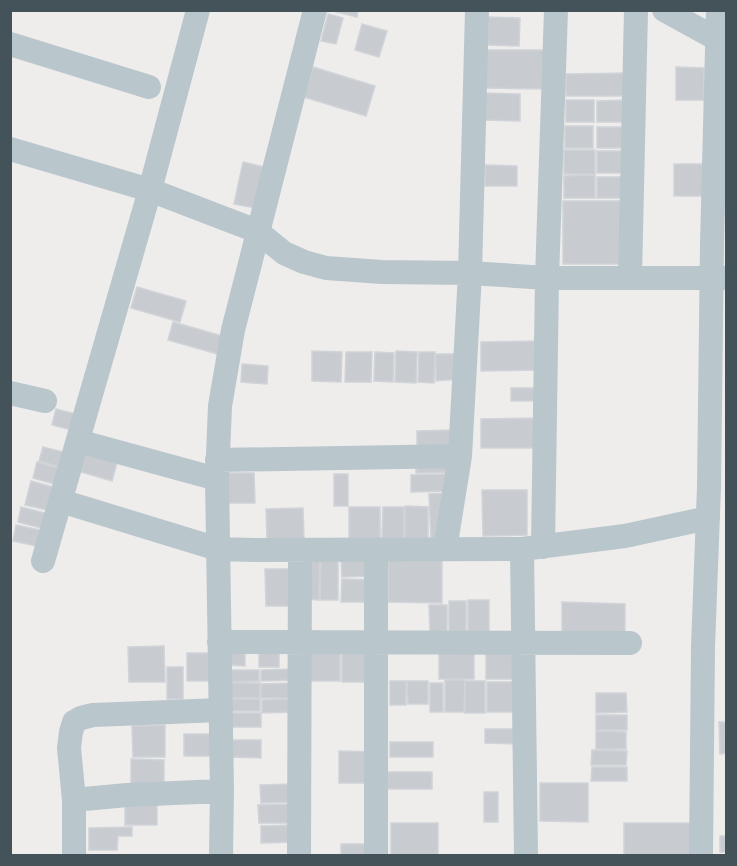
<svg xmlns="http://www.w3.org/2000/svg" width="737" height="866" font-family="'Nunito Sans',sans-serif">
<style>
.building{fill:#c8ccd1;stroke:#d0d3d8;stroke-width:1.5}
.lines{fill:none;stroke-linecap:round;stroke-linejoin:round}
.minor{stroke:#b9c6cc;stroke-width:24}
</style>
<rect width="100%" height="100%" fill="#efecec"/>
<path class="building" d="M329,10H358L357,17Z
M328,14L343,18L336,44L321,41Z
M488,17L520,18L519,46L488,45Z
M362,24L387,31L379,57L355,50Z
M486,50H544L543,89L486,88Z
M313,67L375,86L366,116L304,97Z
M676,67L704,68V100H676Z
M630,73V96H566V74Z
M485,93L520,94V121L485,120Z
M566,100H594V122H566Z
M629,100V122H597V101Z
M565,126H593V148H565Z
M597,127H629V148H597Z
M564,150H595V174H564Z
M597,151H629V173H597Z
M243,162L264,167L255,208L234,204Z
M674,164H705V196H674Z
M485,165L517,166V186H485Z
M595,175V198H564V176Z
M597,177H629V198H597Z
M563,201H628V264H563Z
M137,287L186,301L180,322L131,308Z
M173,322L226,337L221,355L168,340Z
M540,341V370L481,371V342Z
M312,351L342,352L341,382L312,381Z
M396,351L417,352L416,383L395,382Z
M346,352H372L371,382H345Z
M375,352L394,353L393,382L374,381Z
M419,352H435L434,383L418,382Z
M436,354H459V379L436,381Z
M242,364L268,366L267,384L241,382Z
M511,388H544L545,401H511Z
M56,409L80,415L76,431L52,425Z
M540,418V448H481V419Z
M454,430V445L417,446V431Z
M88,446L119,455L112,481L81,472Z
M43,447L67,453L63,468L39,461Z
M452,459L455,472L416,473V462Z
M37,462L62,469L58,485L33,478Z
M223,473H254L255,503H224Z
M334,474H348V506H334Z
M450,474V491L411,492V475Z
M31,481L57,488L52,511L25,505Z
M482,490H527V535L483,536Z
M450,493L443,538L431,539L429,494Z
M405,506L428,507V540H405Z
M21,507L49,514L45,529L18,522Z
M349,507H380V540H349Z
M383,507H404V538H382Z
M303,508L304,540L267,541L266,509Z
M16,525L45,531L41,547L13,541Z
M388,554H442V603L388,602Z
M320,555L319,600L304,599V556Z
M341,555H372L373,576L342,577Z
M321,556H338V600H320Z
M265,569H290V606H266Z
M342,579L373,580V602H341Z
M468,600H489V634H468Z
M449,601H466V635H449Z
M562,602L625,604V636L562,634Z
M429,605H447V634H430Z
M439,644H474V679H439Z
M227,645H245V666L226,665Z
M164,646L165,682H129L128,647Z
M486,646L519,647V679H486Z
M259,647H279V667H259Z
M307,652H340V681H307Z
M342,652H373V682H342Z
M187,653H215V681H187Z
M167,667H183V699H167Z
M294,669L295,680L261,681V670Z
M229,670H259V681L230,682Z
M445,680H465L464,712H445Z
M390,681H406V705H390Z
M407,681H428V704H408Z
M465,681H485V713H465Z
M487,682H519V712H487Z
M229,683H260V698H230Z
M294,683V698H261V684Z
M430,683H443V712H430Z
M596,693H626L627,712L596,713Z
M229,699H260V711H229Z
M294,699V712L262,713V700Z
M229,713H261V727H229Z
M596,715H627V730H596Z
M719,722H726V753L720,754Z
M165,725V757H133L132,726Z
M485,729H519V744L485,743Z
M596,731L626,732V749H596Z
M184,734H211V756H184Z
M227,740H261V758L227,757Z
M390,742H433V757H390Z
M592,750L627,751L626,765H591Z
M339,751L375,752L374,783H339Z
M131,759L164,760V791H131Z
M592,767H627V781H591Z
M388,772H432V789H387Z
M540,783H588V822L540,821Z
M293,784V802L261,803L260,785Z
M484,792H498V822H484Z
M125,799H157V825H125Z
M294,804V823H259L258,805Z
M391,823H438V856H391Z
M624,823H697V856H624Z
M295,825V842L261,843V826Z
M132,827V836H118L117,850H89V828Z
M720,836H726V852H720Z
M341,844H375V856H341Z"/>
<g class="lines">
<path class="minor" d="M664,10L726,44
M10,44L149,87
M10,149L150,190L257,231L284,253L304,262L326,268L382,272L470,273L547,278H726
M630,278L636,10
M10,393L45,401
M78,441L217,479
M217,460L460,456
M61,501L218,549L255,550L522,549L625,536L708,518
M543,547L547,278L556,10
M445,549L460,456L470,273L477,10
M522,549L526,856
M376,550V856
M43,561L150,190L198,10
M219,642L630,643
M74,800L127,795L222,791
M74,856V800L69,748L71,732L74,722L81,718L93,715L221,710
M221,856L222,791L217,479L220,406L233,330L315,10
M299,856L300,550
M701,856L703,647L709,487L712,245L718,10"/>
</g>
<rect width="737" height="866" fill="none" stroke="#445259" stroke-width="24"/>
</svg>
